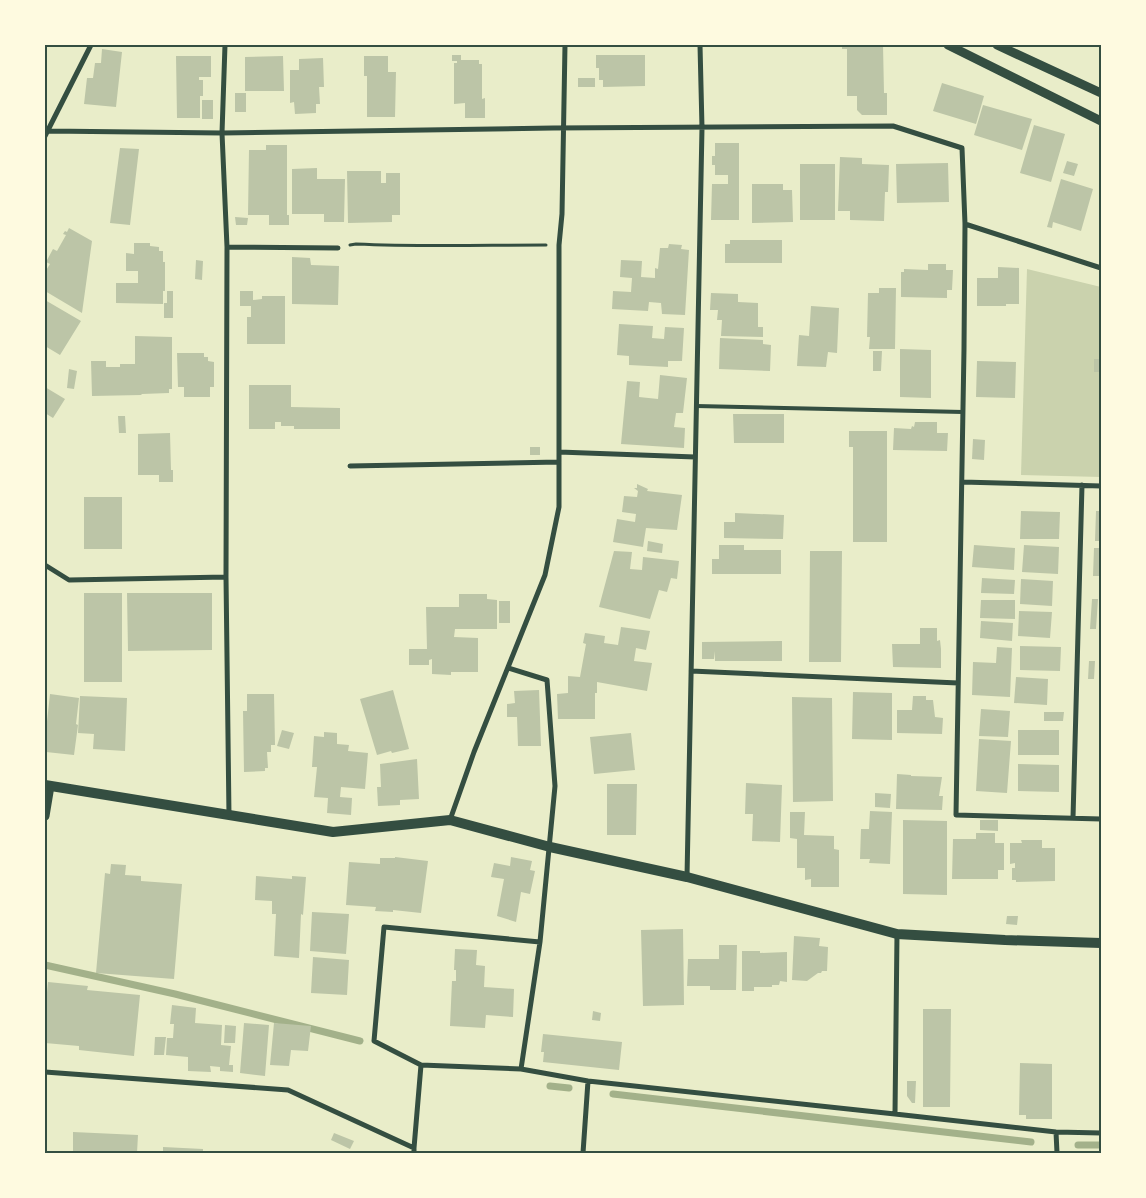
<svg xmlns="http://www.w3.org/2000/svg" width="1146" height="1198" font-family="Quicksand,sans-serif">
<style>
.green{fill:#cad2ad}
.lines{fill:none;stroke-linecap:round;stroke-linejoin:round}
.stream{stroke:#a3b18a;stroke-width:7}
.building{fill:#bcc5a7}
.path{stroke:#344e41;stroke-width:3}
.service{stroke:#344e41;stroke-width:4}
.minor{stroke:#344e41;stroke-width:5}
.tertiary{stroke:#344e41;stroke-width:9}
.secondary{stroke:#344e41;stroke-width:10}
.neatline{fill:none;stroke:#344e41;stroke-width:2}
</style>
<rect width="100%" height="100%" fill="#e9edc9"/>
<path class="green" d="M1027,269L1101,287V477L1021,475Z"/>
<g class="lines">
<path class="stream" d="M45,965L175,994L360,1041
M550,1086L569,1088
M613,1094L1031,1142
M1078,1145H1101"/>
</g>
<path class="building" d="M842,45H883L884,93H887V115H862L857,110V96H847V49H842Z
M102,49L122,52L116,107L84,104L87,78H93L95,63H101Z
M452,55H461V60H479V64H482V99L485,98V118H465V103L454,104V63H457V61H452Z
M596,55H645V86L603,87V80H599V68H596Z
M176,56H211V77H199V80H203V96H200V118H177Z
M283,56L284,91H245V57Z
M364,56H388V72H396L395,117H367V76H364Z
M323,58L324,87H319L320,104H316V113L295,114L294,102L290,103V70H299V59Z
M578,78H595V87H578Z
M942,83L984,96L976,124L933,111Z
M235,93H246V112H235Z
M202,100H213V119H202Z
M983,105L1032,119L1022,150L974,135Z
M1034,125L1065,134L1051,182L1020,173Z
M715,143H739V220H711L712,184H728V175H715V165H712V156H715Z
M266,145H287V215H289V225H269V215H248L249,150H266Z
M120,148L139,149L130,225L110,223Z
M840,157L862,158V164L889,165L888,192H885L884,221L850,220V211H838Z
M1067,161L1078,164L1074,176L1063,173Z
M948,163L949,202L897,203L896,164Z
M800,164H835V220H800Z
M317,168V179H345L344,222H324V214H292V169Z
M347,171H381V183H386V173H400V215H392V222L348,223Z
M1061,179L1093,189L1081,231L1053,222L1052,228L1047,227Z
M752,184H783V190H792L793,222L752,223Z
M235,217L248,218L247,225H236Z
M69,228L92,241L82,313L45,291V272L50,264L46,262L53,249L57,251L66,235L63,234L65,231L67,232Z
M730,240H782V263H725V244H730Z
M134,243H150V246L159,247V251H163V262H165V291H163V304L116,303V283H138V271H126V253L134,254Z
M669,244L682,245L681,249L689,250L685,315L662,314L661,303L649,302L648,311L612,309L613,291L631,292L632,278L620,277L621,260L642,261L641,277L655,278V268L658,269L660,248H668Z
M292,257L310,258L311,265L339,266L338,305L292,304Z
M196,260L203,261L202,280L195,279Z
M928,264H946V270H953L952,290H947V298L901,297V272H904V269L928,270Z
M998,267L1019,268V304H1006V306H977V278H998Z
M879,288H896L895,349H869L870,337H867L868,293H879Z
M167,291H173V318H164V303H167Z
M240,291H253V300L262,299V296H285V344H247V317H251V306H240Z
M711,293L738,294V302L758,303V327H763V337L721,336L722,320H717L718,310H710Z
M45,300L81,321L60,355L45,346Z
M811,306L839,308L837,353L828,352L826,367L797,366L799,335L809,336Z
M619,324L653,326L652,338L664,339L665,327L684,328L682,361H668V367L629,365V356L617,355Z
M135,336L172,337V389H169V393L142,394L141,395L92,396L91,361H106V367H120V364H135Z
M720,338L763,340V344L771,345L770,371L719,369Z
M900,349L931,350V398L900,397Z
M873,351H882L881,371H873Z
M177,353H204V357H208V361L214,362V387H210V397H184V387H178Z
M1094,359H1101V372H1094Z
M977,361L1016,362L1015,398L976,397Z
M69,369L77,371L74,389L67,388Z
M660,375L687,378L683,413H676L674,427L685,428L684,448L621,444L627,381L640,382L639,397L658,399Z
M249,385H291V407L340,408V429H294V426H281V422H275V429H249Z
M45,387L65,399L53,418L45,413Z
M733,414H784V443H734Z
M118,416H125L126,433H119Z
M915,422H937V433H948L947,451L893,450L894,428L911,429L912,426L914,427Z
M849,431H887V542H853V447H849Z
M170,433L171,470H173V482H159V475H138V434Z
M973,439L985,440L984,460L972,459Z
M530,447H540V455H530Z
M637,484L648,489L647,491L682,495L677,530L646,528L643,547L613,542L617,519L635,522L636,514L622,512L624,496L637,497L638,491L634,488H637Z
M84,497H122V549H84Z
M1021,511L1060,512L1059,539H1020Z
M1096,511H1101V541H1095Z
M735,513L784,515L783,539L724,538V522H735Z
M648,541L663,544L662,553L647,551Z
M719,545H744V550H781V574H712V559H719Z
M974,545L1015,548L1014,570L972,567Z
M1024,545L1059,547L1058,574L1022,572Z
M1094,548H1101L1099,576H1093Z
M614,551L632,552L630,569L642,570L643,557L679,561L677,579L671,578L667,592L659,590L650,619L599,607Z
M810,551H842L841,662H809Z
M982,578L1015,580L1014,594L981,593Z
M1021,579L1053,581L1052,606L1020,604Z
M84,593H122V682H84Z
M127,593H212V650L128,651Z
M459,594H487V599L497,600V629H455L454,637L478,638V672H451V675L432,674V659L429,660V665H409V649H427L426,607H459Z
M1092,599H1098L1096,629H1090Z
M981,600H1015V619L980,618Z
M499,601H510V623H499Z
M1019,611L1052,612L1050,638L1018,636Z
M981,621L1013,623L1012,641L980,638Z
M621,627L650,631L646,650L636,648L634,661L652,663L647,691L597,682V693H595V719H558L557,694L568,693V676L580,677L586,644L583,643L585,633L605,636L604,643L618,645Z
M920,628H937V641L940,640L941,649V668L893,667L892,644H920Z
M782,641V661H715V651L714,659H702V642Z
M1020,646L1061,647L1060,671L1020,670Z
M997,647L1012,648L1010,697L972,695L973,662L996,663Z
M1089,661H1095L1094,679H1088Z
M1016,677L1048,679L1047,705L1014,703Z
M393,690L409,749L392,753L391,751L377,755L360,699Z
M539,690L541,746H518L517,717H507V704L515,703L514,691Z
M853,692L892,693V740L852,739Z
M50,694L79,698L76,724L78,725L74,755L46,752L47,744L45,743V740Z
M247,694H274L275,745H271V752H267L268,768H265V771L244,772L243,711H247Z
M80,696L127,698L125,751L93,749L94,734L78,733Z
M913,696H926V700H933L935,717L943,718L942,734L897,733V710H912Z
M792,697L832,698L833,801L793,802Z
M981,709L1010,711L1008,737L979,736Z
M1044,712H1064L1063,721H1044Z
M282,730L294,733L289,749L277,746Z
M1018,730H1059V755H1018Z
M324,732L337,733V744L349,745L348,751L368,753L365,789L341,787L340,797L352,798L351,815L327,813L328,798L314,797L317,767H312L314,736L324,737Z
M631,733L635,770L594,774L590,737Z
M979,739L1011,741L1007,793L976,791Z
M417,759L419,799L400,800V805L378,806L377,787H381L380,764Z
M1018,764L1059,765V792L1018,791Z
M897,774L911,775V776L942,777L939,796H943L942,810L896,809Z
M746,783L782,785L780,842L752,841L753,814H745Z
M607,784H637L636,835H607Z
M875,793L891,794L890,808L875,807Z
M870,811L892,812L890,864L869,863L870,859H860L861,829H869Z
M790,812H805L804,835L834,836V849L839,850V887H811V879L805,880V868H797V839L790,838Z
M903,820L947,821V895L903,894Z
M980,820H998V831L980,830Z
M976,833H995V843H1004V870H998V879H952L953,839H976Z
M1021,840H1042V848H1055V881L1016,882V880H1012V868H1015V863L1010,864V843H1022Z
M395,857L428,861L421,913L393,910V912L375,911L376,907L346,905L349,862L380,864V858H395Z
M511,857L532,861L530,870L535,871L530,894L521,892L516,922L497,916L504,879L491,877L494,863L510,866Z
M111,864L126,865L125,875L141,876V881L182,884L174,979L96,973L105,873L110,874Z
M256,876L292,879V876L306,877L303,915L301,914L299,958L274,956L276,914H272V901L255,900Z
M312,912L349,914L346,954L310,951Z
M1007,916H1018L1017,925L1006,924Z
M683,929L684,1005L643,1006L641,930Z
M794,936L820,938L819,946L828,947L827,971H822L821,973H818L807,981L792,980Z
M719,945H737L736,990H710V986H687L688,959H719Z
M455,949L477,950L476,965L485,966L484,987L514,989L513,1017L486,1015L485,1028L450,1026L452,981H456V970H454Z
M742,951H760V953L787,952V982L780,981L779,985H772V987H754V991H742Z
M313,957L349,960L347,995L311,993Z
M48,982L88,986L87,990L140,995L134,1056L79,1050V1046L45,1043V1013Z
M172,1005L196,1008L195,1023L222,1025L221,1045L231,1046L229,1065H233V1072L220,1071V1067L210,1066L211,1072L188,1071V1057L166,1055L167,1038H173L174,1024H170Z
M923,1009H951L950,1107H923Z
M593,1011L601,1013L600,1021L592,1020Z
M244,1023L269,1025L265,1076L240,1073Z
M274,1023L311,1026L308,1051L291,1050L289,1066L270,1065Z
M225,1025L236,1026L235,1043H224Z
M543,1034L622,1042L619,1070L543,1062L544,1052H541Z
M155,1037H166L164,1055H154Z
M1020,1063L1052,1064V1119H1026V1115H1019Z
M907,1081H916L915,1103H912L907,1096Z
M73,1132L138,1135L137,1153H73Z
M334,1133L354,1141L350,1149L331,1140Z
M163,1147L203,1149V1153H163Z"/>
<g class="lines">
<path class="path" d="M350,245L356,244C420,247 483,245 546,245"/>
<path class="service" d="M696,406L963,412"/>
<path class="minor" d="M225,45L222,133L227,247L226,577L229,816
M48,131L222,133L553,128L893,126L962,148L965,224L964,349L956,815L1101,819
M45,136L91,45
M965,224L1101,268
M227,247L338,248
M559,452L695,457
M350,466L559,462
M962,482L1101,486
M45,565L69,580L226,577
M508,668L547,680L555,786L540,942L521,1069
M691,671L958,683
M1073,818L1082,485
M450,820L474,752L545,575L559,507V245L562,214L565,45
M687,877L702,128L700,45
M897,934L895,1114L1056,1132L1101,1133
M421,1065L374,1041L384,927L540,942
M45,1072L288,1090L414,1148V1153
M1056,1132L1057,1153
M414,1148L421,1065L521,1069L588,1081L895,1114
M583,1153L588,1081"/>
<path class="tertiary" d="M948,45L1101,121
M997,45L1101,93
M45,816L50,786"/>
<path class="secondary" d="M45,785L333,832L450,820L550,847L687,877L897,934L1005,940L1101,943"/>
</g>
<rect width="1146" height="1198" fill="none" stroke="#fefae0" stroke-width="92"/>
<rect x="46" y="46" width="1054" height="1106" class="neatline"/>
</svg>
